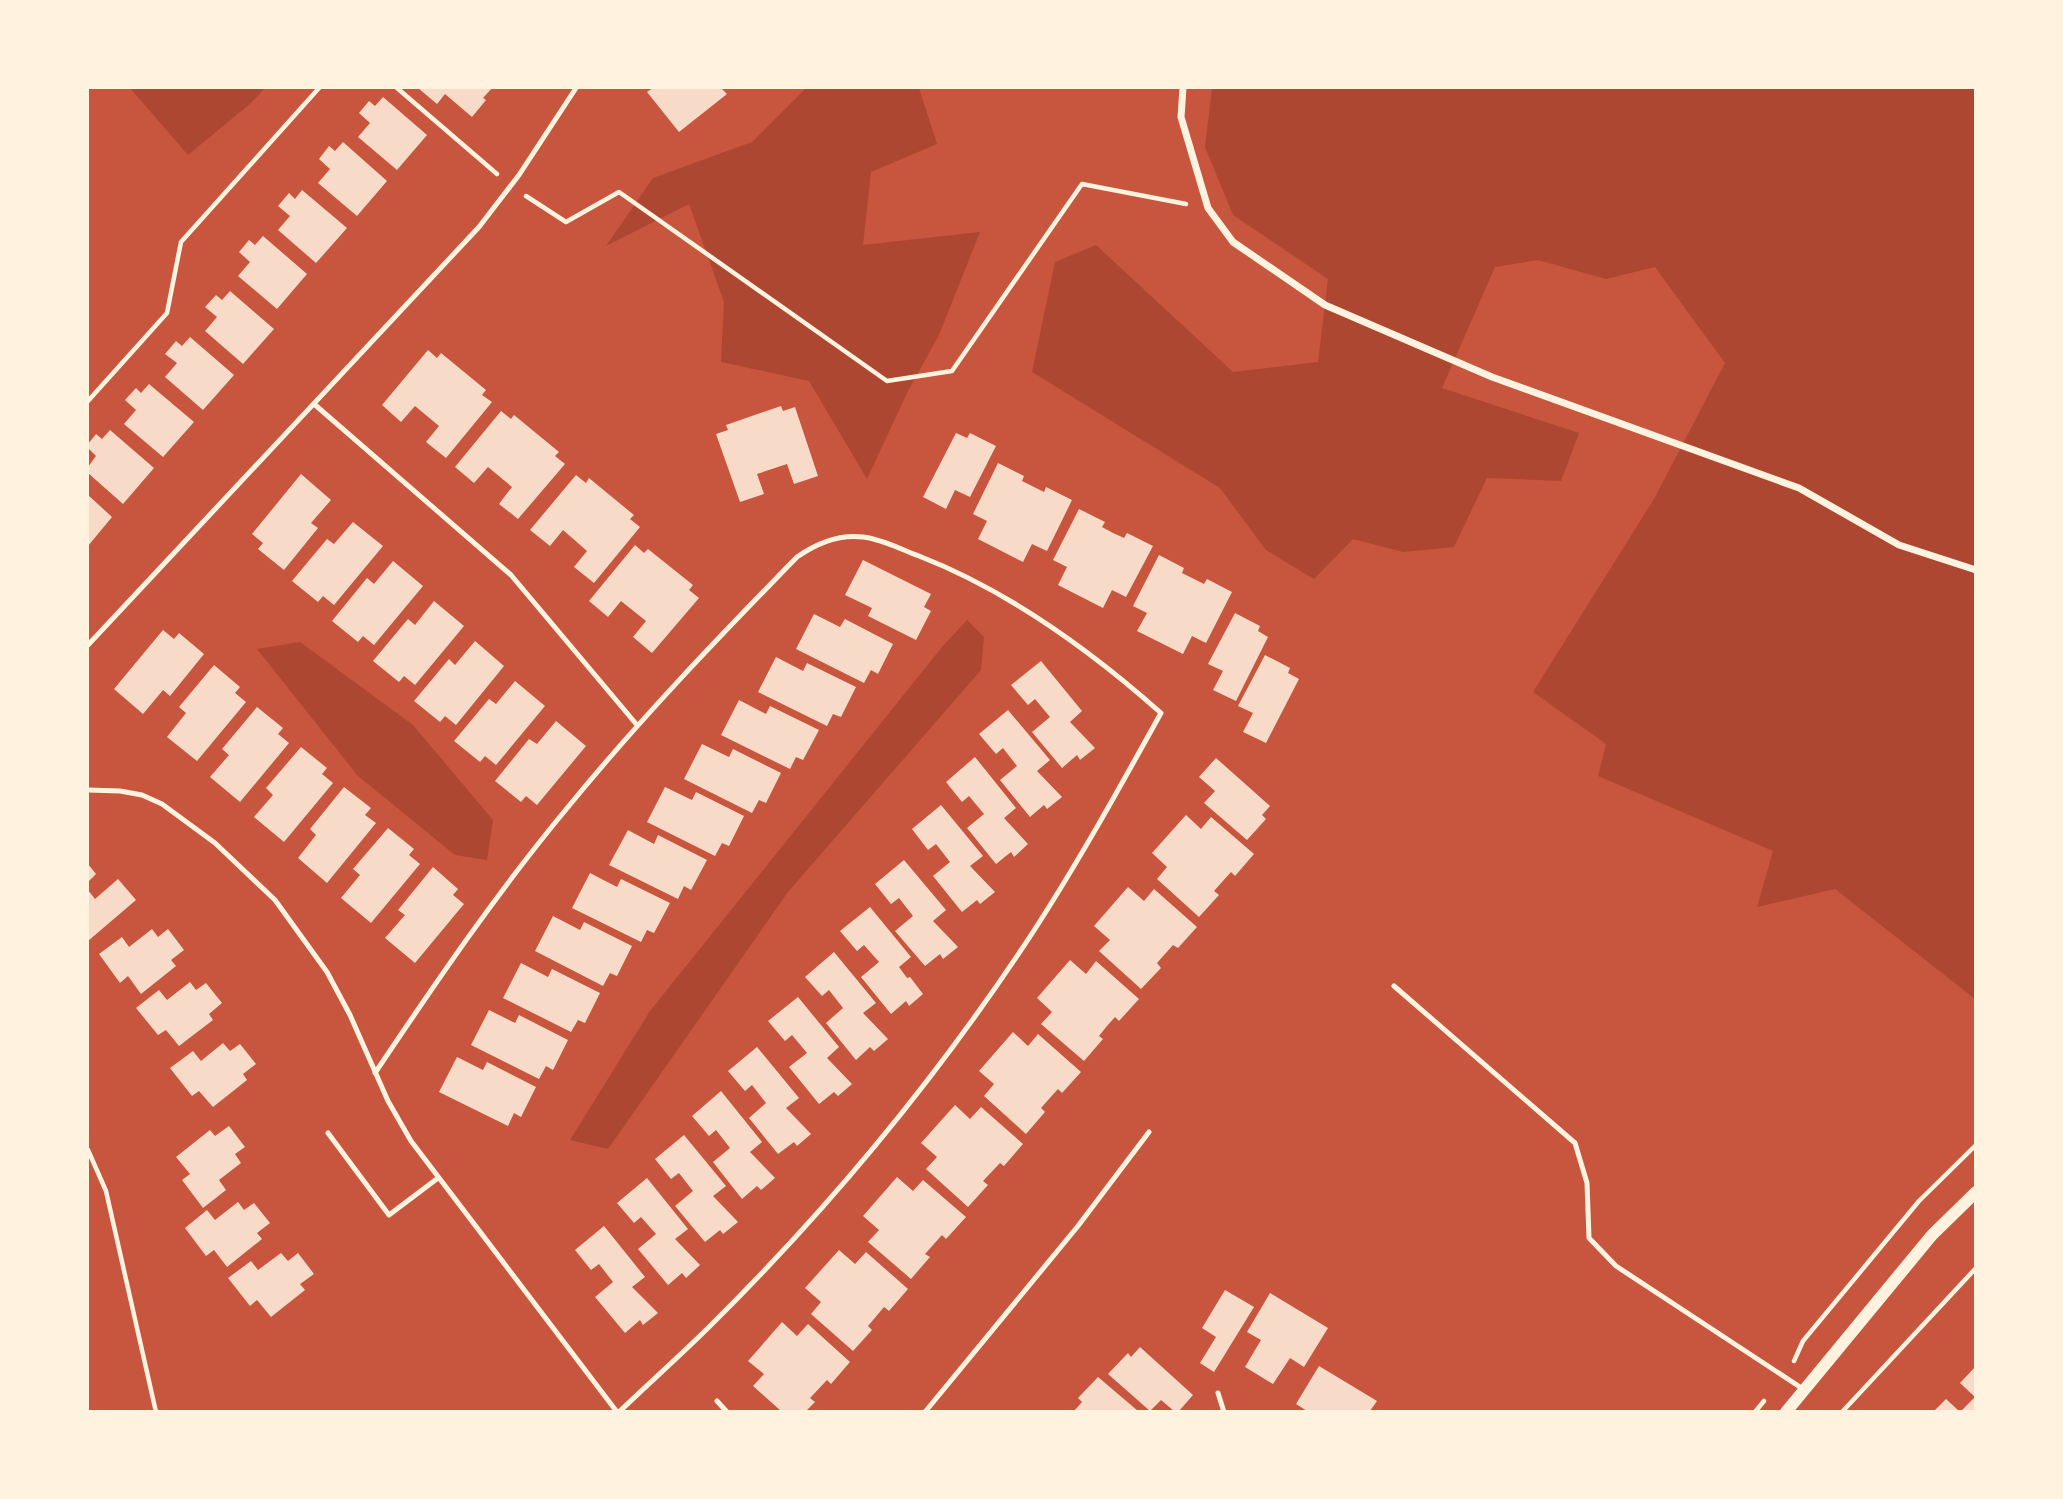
<svg xmlns="http://www.w3.org/2000/svg" width="2063" height="1499" font-family="Raleway,sans-serif">
<style>
.green{fill:#ae4732}
.building{fill:#f7dbc8}
.lines{fill:none;stroke-linecap:round;stroke-linejoin:round}
.path{stroke:#fff3e0;stroke-width:4.5}
.service{stroke:#fff3e0;stroke-width:5}
.minor{stroke:#fff3e0;stroke-width:7}
.tertiary{stroke:#fff3e0;stroke-width:12}
</style>
<rect width="100%" height="100%" fill="#c8553d"/>
<path class="green" d="M130,88H265L251,103L188,155Z
M806,88H919L937,144L871,172L863,245L980,232L939,335L908,391L867,479L809,381L721,362L724,302L689,204L606,246L653,178L752,142Z
M1212,88H1975V999L1835,889L1757,907L1773,851L1598,776L1606,744L1533,692L1654,499L1725,363L1655,267L1606,279L1538,260L1495,267L1442,388L1579,433L1561,481L1487,478L1454,547L1403,552L1353,539L1314,579L1266,550L1220,488L1032,372L1055,262L1096,245L1233,372L1318,362L1328,279L1233,215L1205,147Z
M967,620L984,637L981,670L788,892L608,1149L570,1140L650,1011L942,647Z
M300,642L413,725L493,820L487,860L455,855L358,776L257,649Z"/>
<path class="building" d="M418,88H492L483,98L486,100L472,117L445,94L437,104Z
M653,88H721L727,94L679,132L647,92Z
M383,97L427,135L397,170L358,137L370,123L359,113L369,101L375,106Z
M343,142L387,181L357,216L318,183L330,169L319,159L329,146L335,151Z
M302,190L347,228L316,263L278,230L290,216L278,206L289,193L295,199Z
M263,236L307,274L277,309L238,276L250,262L239,252L249,240L255,245Z
M230,291L274,329L243,364L205,331L217,317L205,307L216,295L222,300Z
M190,337L234,375L203,410L165,377L177,363L165,354L176,341L182,346Z
M428,350L437,358L441,353L486,390L482,395L492,402L446,458L426,442L439,426L415,406L401,422L382,405Z
M149,384L194,422L163,457L124,424L136,410L125,400L136,388L141,393Z
M781,406L783,411L795,407L818,476L794,484L787,464L757,474L764,494L740,502L716,434L728,430L726,425Z
M501,411L511,419L514,415L559,452L555,456L565,464L518,519L499,504L512,487L488,467L474,483L455,467Z
M110,430L154,468L123,504L88,473V467L96,456L88,448V444L96,434L102,439Z
M956,433L967,438L970,433L996,446L970,497L955,490L946,509L923,497Z
M998,463L1024,476L1022,481L1044,492L1046,487L1072,500L1047,551L1032,544L1023,562L978,539L987,521L973,514Z
M301,474L331,500L311,523L318,528L284,570L258,549L263,543L252,534Z
M576,475L586,483L589,478L612,497L634,515L630,519L640,527L594,583L574,567L587,551L563,530L550,546L530,530Z
M88,495L112,517L88,546Z
M1079,509L1105,522L1102,527L1113,533L1124,538L1127,533L1153,546L1126,597L1112,590L1103,608L1058,585L1067,567L1053,560Z
M353,522L383,546L334,605L323,596L318,602L292,581L327,539L334,544Z
M635,545L644,553L648,549L693,585L689,590L699,598L652,653L633,637L646,621L621,601L608,617L589,601Z
M1159,555L1184,568L1182,573L1204,584L1207,579L1232,592L1206,643L1192,636L1183,654L1137,631L1147,613L1133,606Z
M863,560L931,594L924,607L931,611L916,640L868,616L872,608L845,595Z
M393,561L423,586L374,645L363,636L358,642L332,621L367,578L374,584Z
M434,601L464,626L415,685L404,676L399,682L373,661L408,619L415,625Z
M1235,613L1260,626L1258,631L1268,637L1236,701L1213,690L1223,671L1208,664Z
M814,614L840,627L845,619L893,644L878,674L871,670L864,683L796,649Z
M163,630L174,639L179,633L204,654L170,696L163,690L143,714L114,689Z
M475,641L504,666L456,725L445,716L440,722L414,701L449,659L455,665Z
M1265,655L1290,668L1288,673L1299,679L1266,743L1243,732L1253,713L1238,706Z
M776,657L803,671L807,663L856,687L841,717L833,714L827,726L758,692Z
M1041,661L1082,711L1070,722L1095,748L1080,760L1077,755L1062,768L1032,732L1050,717L1035,699L1028,705L1011,685Z
M214,665L240,687L235,693L246,702L197,761L167,737L186,713L179,707Z
M515,681L545,706L496,765L485,756L480,762L454,741L489,699L496,704Z
M739,700L766,714L770,706L819,730L803,760L796,757L790,769L721,735Z
M257,707L283,728L278,734L289,743L240,802L210,777L229,755L222,749Z
M1008,710L1050,760L1037,771L1062,797L1047,809L1044,805L1030,817L1000,780L1017,766L1003,748L996,754L979,734Z
M556,721L586,746L537,805L526,796L521,802L495,781L529,739L537,744Z
M702,744L729,757L733,749L781,773L766,803L759,800L752,813L684,779Z
M301,747L327,768L322,774L333,783L284,842L254,817L273,795L266,788Z
M975,757L1016,808L1004,818L1028,844L1014,857L1011,852L996,864L967,828L984,814L969,796L962,802L946,782Z
M1216,758L1270,806L1262,815L1266,819L1247,840L1204,803L1215,791L1199,777Z
M344,787L371,808L365,815L376,823L327,883L298,858L316,835L310,829Z
M665,787L692,800L696,792L744,816L729,846L722,843L715,856L647,822Z
M941,805L983,856L970,866L995,892L980,904L977,900L962,912L933,876L950,862L936,844L928,850L912,829Z
M1186,815L1201,829L1211,817L1254,854L1235,876L1231,872L1214,891L1219,895L1199,917L1157,879L1167,867L1152,853Z
M388,828L414,849L409,855L420,864L371,923L341,898L360,875L353,869Z
M628,830L654,844L658,835L707,860L691,890L684,886L678,899L609,865Z
M904,860L946,910L933,921L958,947L943,959L940,954L925,966L895,931L913,916L899,898L891,904L875,884Z
M88,864L96,874L88,882Z
M433,867L458,889L453,895L464,904L415,963L385,938L405,915L398,910Z
M590,873L617,887L621,879L670,903L654,933L647,930L641,942L572,908Z
M118,879L136,900L88,941V890L95,899Z
M1128,887L1144,901L1154,889L1197,927L1178,948L1173,945L1157,963L1161,968L1141,989L1099,951L1110,940L1094,926Z
M870,907L911,957L899,967L907,978L910,977L923,994L909,1006L906,1001L891,1014L861,977L879,962L864,945L857,951L840,931Z
M553,916L580,930L584,922L632,946L617,976L610,973L603,986L535,951Z
M152,929L158,937L168,929L184,950L171,960L176,966L141,994L128,976L120,983L99,954L122,937L129,947Z
M834,952L876,1003L863,1013L888,1039L874,1051L870,1047L856,1060L826,1023L843,1008L829,990L822,996L805,977Z
M1070,960L1086,974L1096,961L1139,999L1119,1021L1115,1017L1107,1026L1099,1036L1103,1039L1084,1061L1041,1024L1052,1012L1037,998Z
M521,963L548,977L552,969L600,993L585,1023L578,1020L571,1032L503,998Z
M190,982L196,990L206,983L222,1003L209,1014L213,1020L179,1046L166,1030L158,1035L136,1008L159,990L167,1000Z
M798,997L839,1047L827,1058L852,1084L838,1096L834,1092L819,1104L789,1067L807,1053L792,1035L785,1041L768,1021Z
M489,1010L515,1023L519,1015L568,1040L553,1070L546,1066L539,1079L471,1045Z
M1013,1032L1028,1046L1038,1034L1081,1072L1062,1093L1058,1089L1049,1099L1041,1108L1045,1112L1026,1134L984,1096L994,1084L979,1071Z
M223,1043L230,1051L240,1044L256,1064L243,1074L247,1080L213,1107L199,1091L192,1096L170,1068L193,1051L201,1061Z
M757,1047L799,1098L786,1108L811,1134L797,1146L794,1142L778,1154L749,1118L766,1103L752,1085L745,1091L728,1071Z
M457,1057L483,1070L487,1062L536,1087L521,1117L514,1113L508,1126L439,1092Z
M721,1091L762,1142L750,1152L775,1178L761,1190L757,1186L742,1199L713,1162L730,1148L716,1130L709,1136L692,1116Z
M955,1105L970,1119L981,1107L1023,1144L1004,1166L1000,1163L983,1181L988,1185L968,1207L926,1169L937,1157L921,1143Z
M229,1126L245,1147L235,1154L241,1163L219,1180L226,1190L203,1208L182,1180L190,1174L176,1157L210,1130L215,1136Z
M684,1135L726,1186L713,1196L738,1222L723,1234L720,1230L705,1242L675,1206L693,1191L679,1173L671,1179L655,1159Z
M897,1177L913,1191L923,1180L966,1217L946,1239L942,1235L925,1254L930,1257L911,1279L868,1242L879,1230L863,1216Z
M647,1178L688,1229L675,1239L700,1265L686,1278L682,1273L668,1285L638,1249L656,1234L641,1217L634,1223L617,1203Z
M238,1202L244,1210L254,1203L270,1223L257,1233L262,1239L227,1267L214,1250L206,1256L185,1228L207,1210L215,1220Z
M604,1226L645,1277L632,1287L658,1313L643,1325L640,1320L625,1333L595,1297L613,1282L599,1264L591,1270L575,1250Z
M839,1250L855,1264L866,1252L908,1289L889,1311L884,1307L868,1326L872,1330L853,1351L811,1314L821,1302L805,1288Z
M281,1253L288,1261L298,1253L314,1274L300,1284L305,1290L271,1317L257,1300L250,1306L228,1278L251,1261L258,1270Z
M1225,1290L1254,1307L1214,1372L1200,1363L1216,1337L1202,1328Z
M1270,1293L1328,1328L1304,1367L1290,1358L1273,1384L1245,1367L1261,1340L1247,1332Z
M782,1322L797,1336L808,1324L850,1362L831,1384L827,1380L810,1398L815,1402L806,1411H781L753,1386L764,1374L748,1361Z
M1140,1347L1193,1395L1179,1411H1174L1161,1400L1150,1411L1108,1374L1128,1353L1131,1357Z
M1319,1366L1377,1401L1370,1411H1307L1296,1404Z
M1976,1366V1411H1961L1975,1397L1960,1383Z
M1098,1377L1138,1411H1074L1082,1402L1078,1398Z
M1946,1399L1959,1411H1934Z"/>
<g class="lines">
<path class="path" d="M397,88L497,174
M526,196L566,222L619,192L887,381L952,371L1082,184L1186,204
M88,401L167,313L181,242L319,88
M88,1150L106,1191L156,1412
M1794,1361L1803,1341L1919,1201L1976,1145
M1755,1412L1764,1401
M1842,1412L1976,1268"/>
<path class="service" d="M314,404L511,575L637,725
M88,645L479,227L519,175L576,88
M88,790L120,791L142,795L162,804L215,843L275,900L327,972L350,1015L388,1101L411,1141L617,1412
M1394,986L1575,1143L1587,1183L1589,1238L1616,1266L1803,1389
M375,1073C436,982 498,891 568,807C640,719 718,638 797,557C817,543 839,534 863,537C882,539 900,549 919,556C1009,591 1089,649 1161,713C1120,787 1079,861 1033,932C940,1074 831,1206 711,1325C681,1355 649,1383 619,1412
M328,1133L389,1215L438,1178
M1218,1393L1224,1412
M717,1401L727,1412
M925,1412L1078,1226L1149,1132"/>
<path class="minor" d="M1183,88L1181,117L1208,208L1233,242L1325,305L1492,377L1799,488L1899,545L1976,570"/>
<path class="tertiary" d="M1786,1412L1932,1235L1976,1192"/>
</g>
<rect width="2063" height="1499" fill="none" stroke="#fff3e0" stroke-width="178"/>
</svg>
